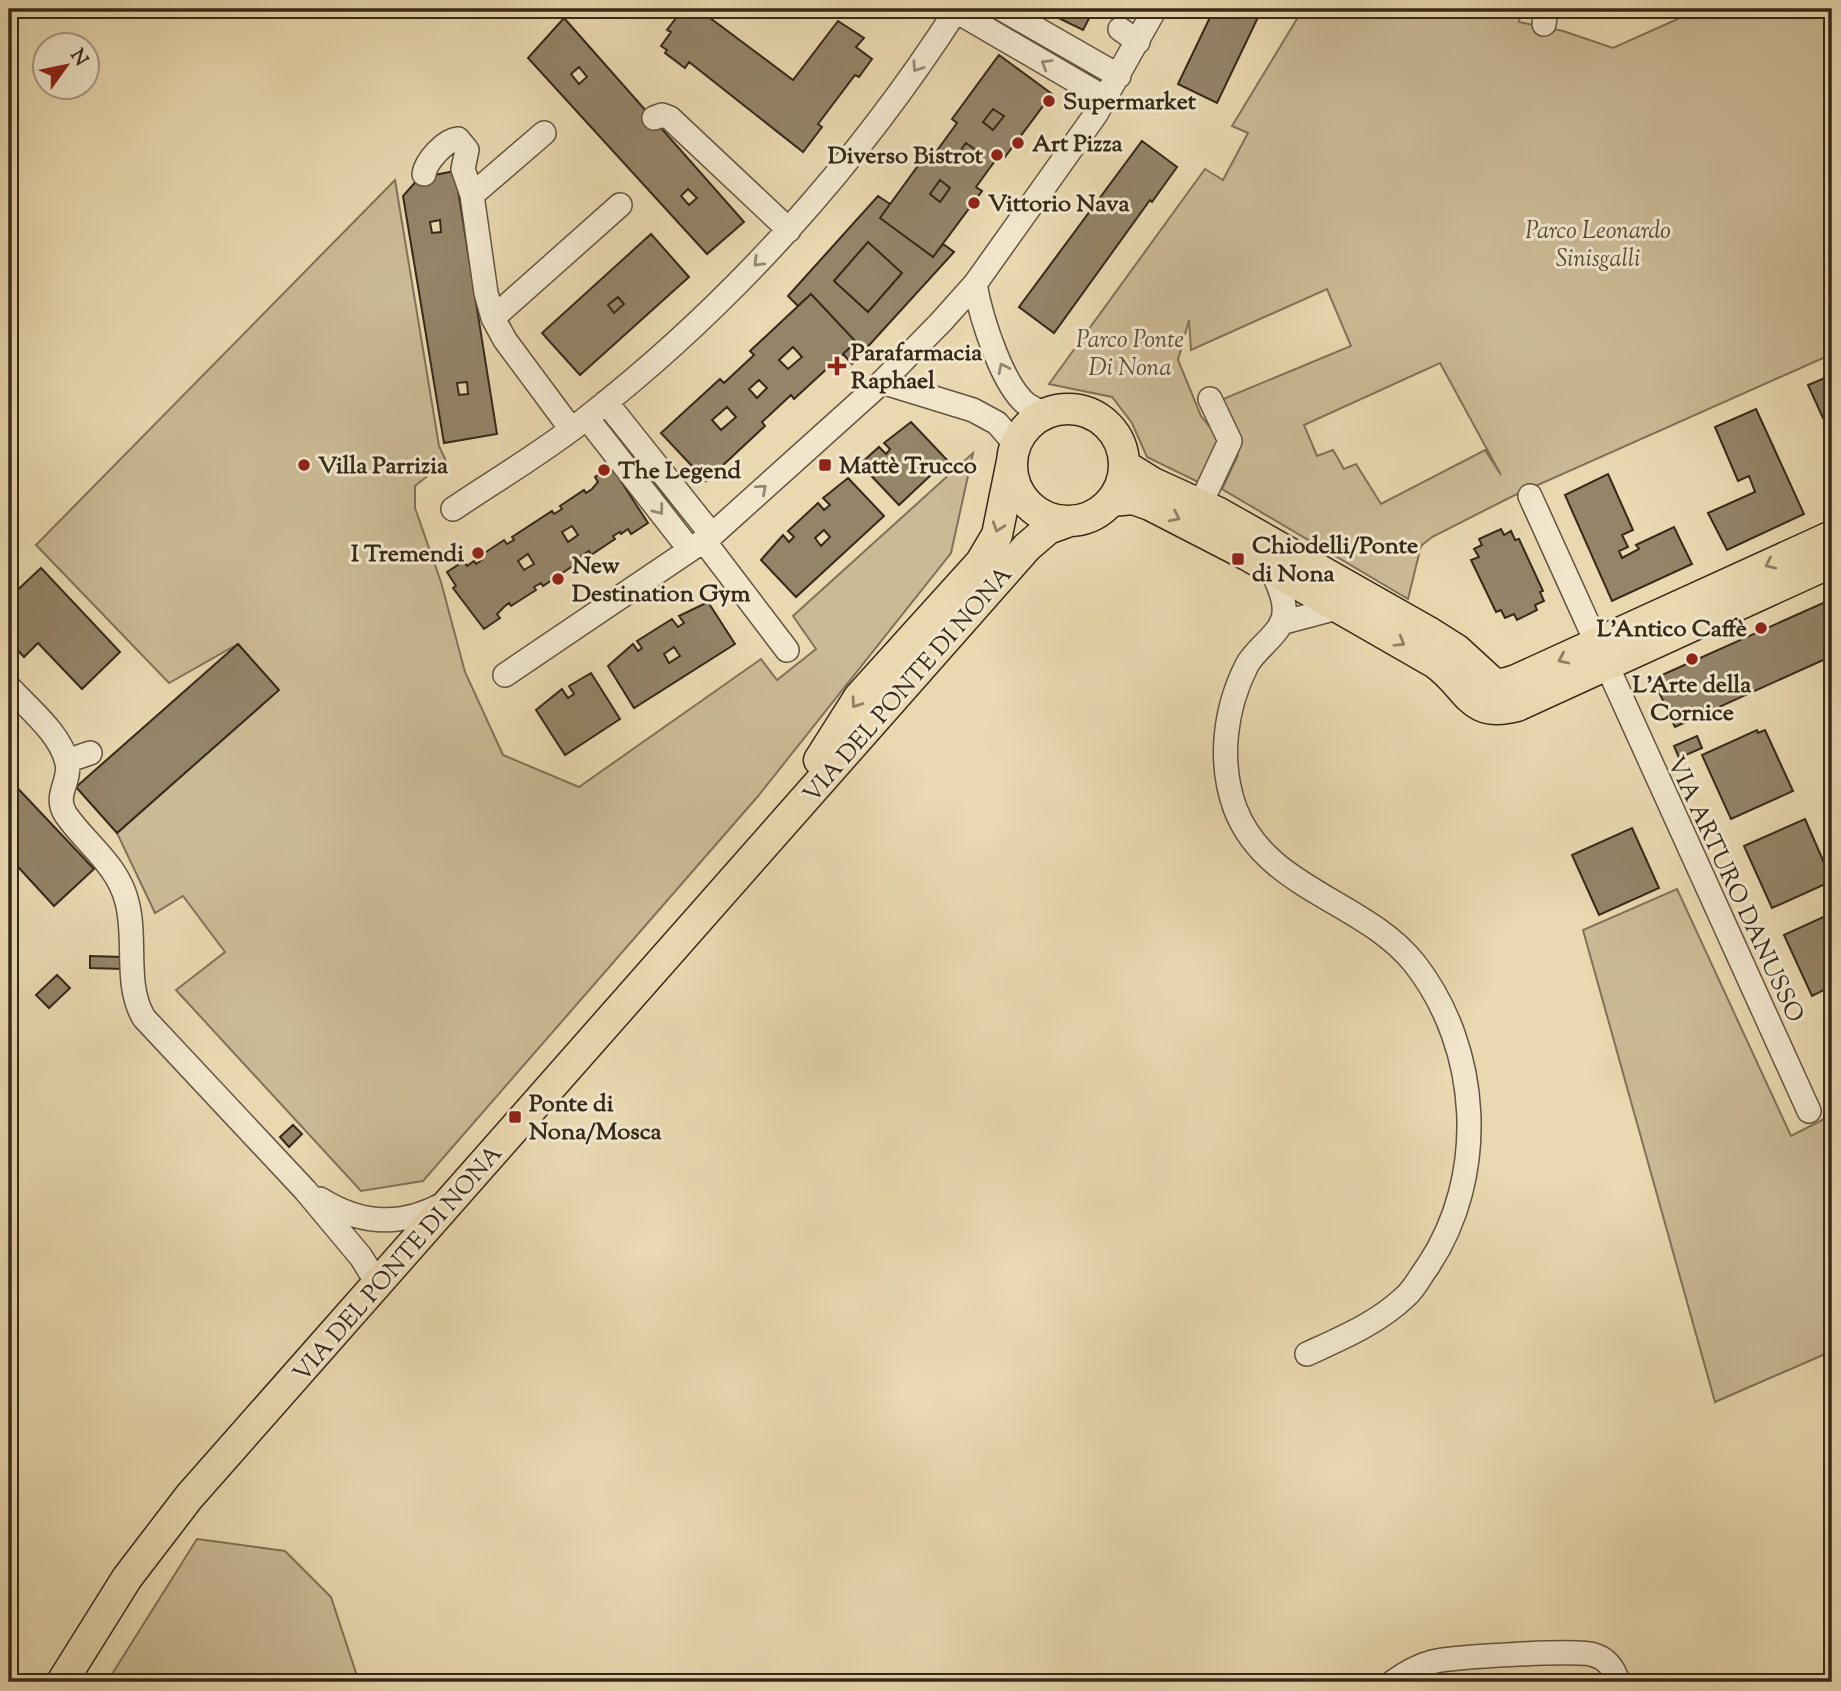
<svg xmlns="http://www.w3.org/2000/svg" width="1841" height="1691" font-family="'Sorts Mill Goudy',serif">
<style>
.green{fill:#cbba96;stroke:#817158;stroke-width:2;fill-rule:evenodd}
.building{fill:#948468;stroke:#372819;stroke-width:2;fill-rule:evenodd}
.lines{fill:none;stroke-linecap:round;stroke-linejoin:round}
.minor-casing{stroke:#64543f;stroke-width:26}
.major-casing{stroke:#372819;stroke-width:33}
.minor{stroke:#f1e6cc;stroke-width:23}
.major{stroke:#e9d8b0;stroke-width:30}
.oneway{stroke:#948772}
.oneway2{stroke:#908064}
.poi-dot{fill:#8f2418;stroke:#f1e6cc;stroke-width:2.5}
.labels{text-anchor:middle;stroke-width:6;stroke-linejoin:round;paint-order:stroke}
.poi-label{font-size:24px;font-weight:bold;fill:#372819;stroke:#f1e6cc;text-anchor:start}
.park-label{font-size:24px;font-style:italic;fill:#5c4c38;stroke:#f1e6cc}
.street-label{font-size:24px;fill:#372819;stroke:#f1e6cc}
</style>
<rect width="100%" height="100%" fill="#e9d8b0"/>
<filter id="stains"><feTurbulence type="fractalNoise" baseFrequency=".00286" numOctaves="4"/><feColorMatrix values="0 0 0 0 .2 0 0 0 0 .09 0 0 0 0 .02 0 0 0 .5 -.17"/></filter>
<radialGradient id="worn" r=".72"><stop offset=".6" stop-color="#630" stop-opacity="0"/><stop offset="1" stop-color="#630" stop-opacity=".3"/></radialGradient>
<path class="green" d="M1303,9H1521L1519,22L1563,31L1613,48L1700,9H1832V354L1513,496L1432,537L1421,546L1408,599L1222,489L1238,455L1216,402L1351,346L1327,289L1191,350L1189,320L1178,360L1201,416L1221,441L1200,483L1147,457L1132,423L1112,397L1049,384L1205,169L1223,180L1248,133L1232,126ZM1440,363L1501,475L1485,450L1381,504L1356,464L1344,469L1333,450L1317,456L1304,425Z
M395,180L439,446L446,461L415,486V508L441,582L465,672L503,755L579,787L761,659L777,680L816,649L793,616L973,453L951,553L759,795L423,1181L361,1191L176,990L225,952L183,896L155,913L117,833L278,690L238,644L169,683L36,545Z
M1677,889L1791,1136L1832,1115V1351L1715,1402L1583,930Z
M197,1539L285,1551L331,1597L359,1682H107Z"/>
<path class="building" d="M683,9H698L793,80L838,21L864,38L856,47L872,59L859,77L855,75L818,124L822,127L803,152L689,62L685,68L665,53L667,50L661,46L671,32L667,30Z
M1040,9H1094L1083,30Z
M1214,9H1262L1217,103L1178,84Z
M1604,9H1633L1631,15Z
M564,18L744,222L707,254L528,58ZM579,67L587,77L579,84L571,74ZM688,189L697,198L689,205L681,196Z
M999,55L1052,94L1005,157L1000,154L976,187L982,191L933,257L880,218L928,152L933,156L957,123L952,119ZM993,109L1004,116L993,130L983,122ZM966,143L976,150L966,164L956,157ZM940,180L950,188L940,202L930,194Z
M993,109L1004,116L993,130L983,122Z
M1142,141L1177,167L1152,202L1150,200L1054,333L1019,307Z
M966,143L976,150L966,164L956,157Z
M455,171L497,434L444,443L403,196L419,178ZM440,220L441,232L432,233L430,222ZM467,382L468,394L459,395L457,383Z
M940,180L950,188L940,202L930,194Z
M878,196L890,204L880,218L933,257L943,244L954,252L852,364L843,354L856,342L811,294L798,306L788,296ZM868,242L902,273L868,312L834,281Z
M651,234L689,277L580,375L542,333ZM618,297L624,304L614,313L608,305Z
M868,242L902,273L868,312L834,281Z
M811,294L856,342L794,399L791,395L762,422L765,426L706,481L661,433L720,379L724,383L754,355L750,351ZM793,347L802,357L788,369L779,360ZM759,380L767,388L757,398L749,389ZM727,407L736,417L721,430L712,420Z
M618,297L624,304L614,313L608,305Z
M1832,375V419L1830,415L1823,418L1808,385Z
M1756,409L1804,514L1727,550L1708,513L1755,492L1749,476L1738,481L1715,427Z
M911,422L947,460L899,505L860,464L879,447L886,454L890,449L884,443Z
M611,466L648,523L631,534L628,529L621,534L620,532L613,536L615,539L591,555L589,551L581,556L583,559L543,586L541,583L534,587L536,590L511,606L509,603L504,607L497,614L500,618L484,629L453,588L456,586L447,572L464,561L467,566L474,561L476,564L482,560L480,556L504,540L507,544L514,540L512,537L552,511L554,514L562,509L560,506L584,490L586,493L592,489L598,482L595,477ZM572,526L578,535L568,542L562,532ZM528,554L534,564L524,570L518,561Z
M1608,474L1633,530L1622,535L1628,547L1619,551L1622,558L1639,549L1636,545L1674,527L1692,564L1612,601L1565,495Z
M848,478L884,516L796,597L761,560L783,535L789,542L794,537L788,531L818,503L824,510L830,505L823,498ZM824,530L830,537L821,546L815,538Z
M1501,529L1504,535L1511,531L1515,540L1519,539L1543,591L1540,592L1544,601L1535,605L1537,610L1517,620L1514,614L1505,618L1501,610L1496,612L1471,560L1479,557L1474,549L1482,545L1479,539Z
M41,568L120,652L82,689L38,643L24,657L9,641V598Z
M1832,599V656L1675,727L1653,679Z
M708,602L735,644L634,708L608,666L633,644L638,651L642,648L637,641L672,619L678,627L684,623L679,616ZM674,647L680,656L669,663L664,654Z
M238,644L279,690L117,833L76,787Z
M591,673L620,719L565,755L536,710L562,689L568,698L574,694L569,686Z
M1757,730L1758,733L1765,730L1793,791L1731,819L1702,755Z
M1697,736L1702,748L1679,758L1674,746Z
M9,779L94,869L54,906L9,857Z
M1805,819L1832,881L1772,908L1744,846Z
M1632,828L1659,888L1599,915L1572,855Z
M1832,913V986L1812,996L1784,935Z
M90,956L122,957V969L90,968Z
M57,975L70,988L49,1008L36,995Z
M1832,1019V1042L1824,1023Z
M293,1125L302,1134L289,1147L280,1137Z
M1579,1674L1580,1682H1562L1561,1675Z
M1554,1676L1555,1682H1535V1677Z"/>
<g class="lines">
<defs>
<path id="minor" d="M1002,9L1119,76
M956,11L1105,98
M1544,24L1546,9
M1120,29L1138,42
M654,118L662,115L670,118L789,230
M424,174C426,161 445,140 458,139L467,150L463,169L472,195
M975,284C980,313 1004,396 1033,408C1037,411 1044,411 1049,412
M493,318L486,293L472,195L544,133
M882,382L973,410L997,423L1016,445
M606,402L712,535
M587,418L690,550
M571,429L505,340L493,318L620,205
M1530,496L1809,1111
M1200,505L1230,441L1210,399
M453,509C499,478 547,450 589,416C733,303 858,163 957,9
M704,541L787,650
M1271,569C1278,584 1290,607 1281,624C1273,639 1255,650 1247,665C1225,708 1218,761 1235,808C1266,890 1364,900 1415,964C1481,1049 1488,1176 1428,1266C1421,1275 1415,1288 1406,1296C1378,1323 1342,1338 1307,1354
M1281,623L1341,607
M505,675L712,535L882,382L941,322L975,284L1096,114L1155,9
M9,687C28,708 61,734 67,763C71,783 53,795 66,815C87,845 118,865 127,902C137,940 124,985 144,1018L305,1190L361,1257L379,1286
M67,761L90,753
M320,1199C361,1225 402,1227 445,1203
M1393,1682C1405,1673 1417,1666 1432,1662C1450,1657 1580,1649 1594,1655C1608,1659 1614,1669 1618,1682"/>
<path id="major" d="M1012 465a56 56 0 1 1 112 0a56 56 0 1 1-112 0Z
M1124,465L1153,483L1219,513L1427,631L1457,650L1493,683L1503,684L1516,680L1832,536
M1111,501L1133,499L1150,505L1247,555L1435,663C1469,687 1468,719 1517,706L1832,562
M819,760L859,697L981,562L997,535L1012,461
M62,1682L127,1578L189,1497L1027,547L1048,529L1070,521"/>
</defs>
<use href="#minor" class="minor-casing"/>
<use href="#major" class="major-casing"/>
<use href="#minor" class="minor"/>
<use href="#major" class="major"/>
</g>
<defs><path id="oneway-chevron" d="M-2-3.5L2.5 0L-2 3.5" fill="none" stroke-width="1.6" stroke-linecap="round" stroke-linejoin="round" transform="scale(1.75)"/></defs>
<g class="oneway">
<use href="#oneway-chevron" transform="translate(1046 64) rotate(-149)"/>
<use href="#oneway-chevron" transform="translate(917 67) rotate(124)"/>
<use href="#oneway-chevron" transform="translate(758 262) rotate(135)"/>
<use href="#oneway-chevron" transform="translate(1003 368) rotate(-116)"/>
<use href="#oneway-chevron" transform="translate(762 489) rotate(-42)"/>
<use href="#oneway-chevron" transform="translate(659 510) rotate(53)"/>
</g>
<g class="oneway2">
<use href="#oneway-chevron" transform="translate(1175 517) rotate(26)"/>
<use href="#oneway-chevron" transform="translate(998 527) rotate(108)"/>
<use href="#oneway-chevron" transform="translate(1770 564) rotate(155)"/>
<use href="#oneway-chevron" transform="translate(1400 642) rotate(31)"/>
<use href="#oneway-chevron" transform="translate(1563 659) rotate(156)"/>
<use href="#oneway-chevron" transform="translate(856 703) rotate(125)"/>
</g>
<g class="poi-dot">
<circle cx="1049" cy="101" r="7"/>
<circle cx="1018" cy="143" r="7"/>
<circle cx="997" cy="155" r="7"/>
<circle cx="974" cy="203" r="7"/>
<path d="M833.5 355.5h7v7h7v7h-7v7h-7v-7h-7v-7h7z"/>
<circle cx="304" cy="465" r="7"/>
<rect x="818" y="458" width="14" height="14" rx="3.5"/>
<circle cx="604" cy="470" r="7"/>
<circle cx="478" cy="553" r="7"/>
<rect x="1231" y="552" width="14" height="14" rx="3.5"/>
<circle cx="558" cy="579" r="7"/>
<circle cx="1761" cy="628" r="7"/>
<circle cx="1692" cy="659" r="7"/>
<rect x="508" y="1110" width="14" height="14" rx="3.5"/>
</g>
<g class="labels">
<g class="poi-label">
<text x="1063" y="109">Supermarket</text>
<text x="1032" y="151">Art Pizza</text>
<text x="983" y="163" text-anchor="end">Diverso Bistrot</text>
<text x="988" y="211">Vittorio Nava</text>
<text x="851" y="360">Parafarmacia<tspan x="851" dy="28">Raphael</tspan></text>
<text x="318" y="473">Villa Parrizia</text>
<text x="839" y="473">Mattè Trucco</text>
<text x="618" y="478">The Legend</text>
<text x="1252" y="553">Chiodelli/Ponte<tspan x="1252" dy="28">di Nona</tspan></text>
<text x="464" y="561" text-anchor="end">I Tremendi</text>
<text x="572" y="573">New<tspan x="572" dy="28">Destination Gym</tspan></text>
<text x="1747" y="636" text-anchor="end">L’Antico Caffè</text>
<text x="1692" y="692" text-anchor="middle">L’Arte della<tspan x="1692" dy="28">Cornice</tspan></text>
<text x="529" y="1111">Ponte di<tspan x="529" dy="28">Nona/Mosca</tspan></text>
</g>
<g class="park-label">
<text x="1598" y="238">Parco Leonardo<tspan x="1598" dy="28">Sinisgalli</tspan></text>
<text x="1130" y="347">Parco Ponte<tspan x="1130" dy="28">Di Nona</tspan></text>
</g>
<g class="street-label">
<text transform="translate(907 684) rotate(-49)" y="8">VIA DEL PONTE DI NONA</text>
<text transform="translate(1736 889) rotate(65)" y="8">VIA ARTURO DANUSSO</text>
<text transform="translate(397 1263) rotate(-49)" y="8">VIA DEL PONTE DI NONA</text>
</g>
</g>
<rect width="1841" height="1691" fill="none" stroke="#e9d8b0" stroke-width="35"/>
<rect x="10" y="10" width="1820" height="1670" fill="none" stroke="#372819" stroke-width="3.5"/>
<rect x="18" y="18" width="1806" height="1656" fill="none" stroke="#372819" stroke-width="2"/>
<g transform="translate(66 66) rotate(57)"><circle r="33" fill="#f1e6cc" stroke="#a79a84" stroke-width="2"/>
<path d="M0-5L12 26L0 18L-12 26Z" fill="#8f2418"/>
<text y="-10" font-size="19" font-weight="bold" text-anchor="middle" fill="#372819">N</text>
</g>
<rect width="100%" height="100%" filter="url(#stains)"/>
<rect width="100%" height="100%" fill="url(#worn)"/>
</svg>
